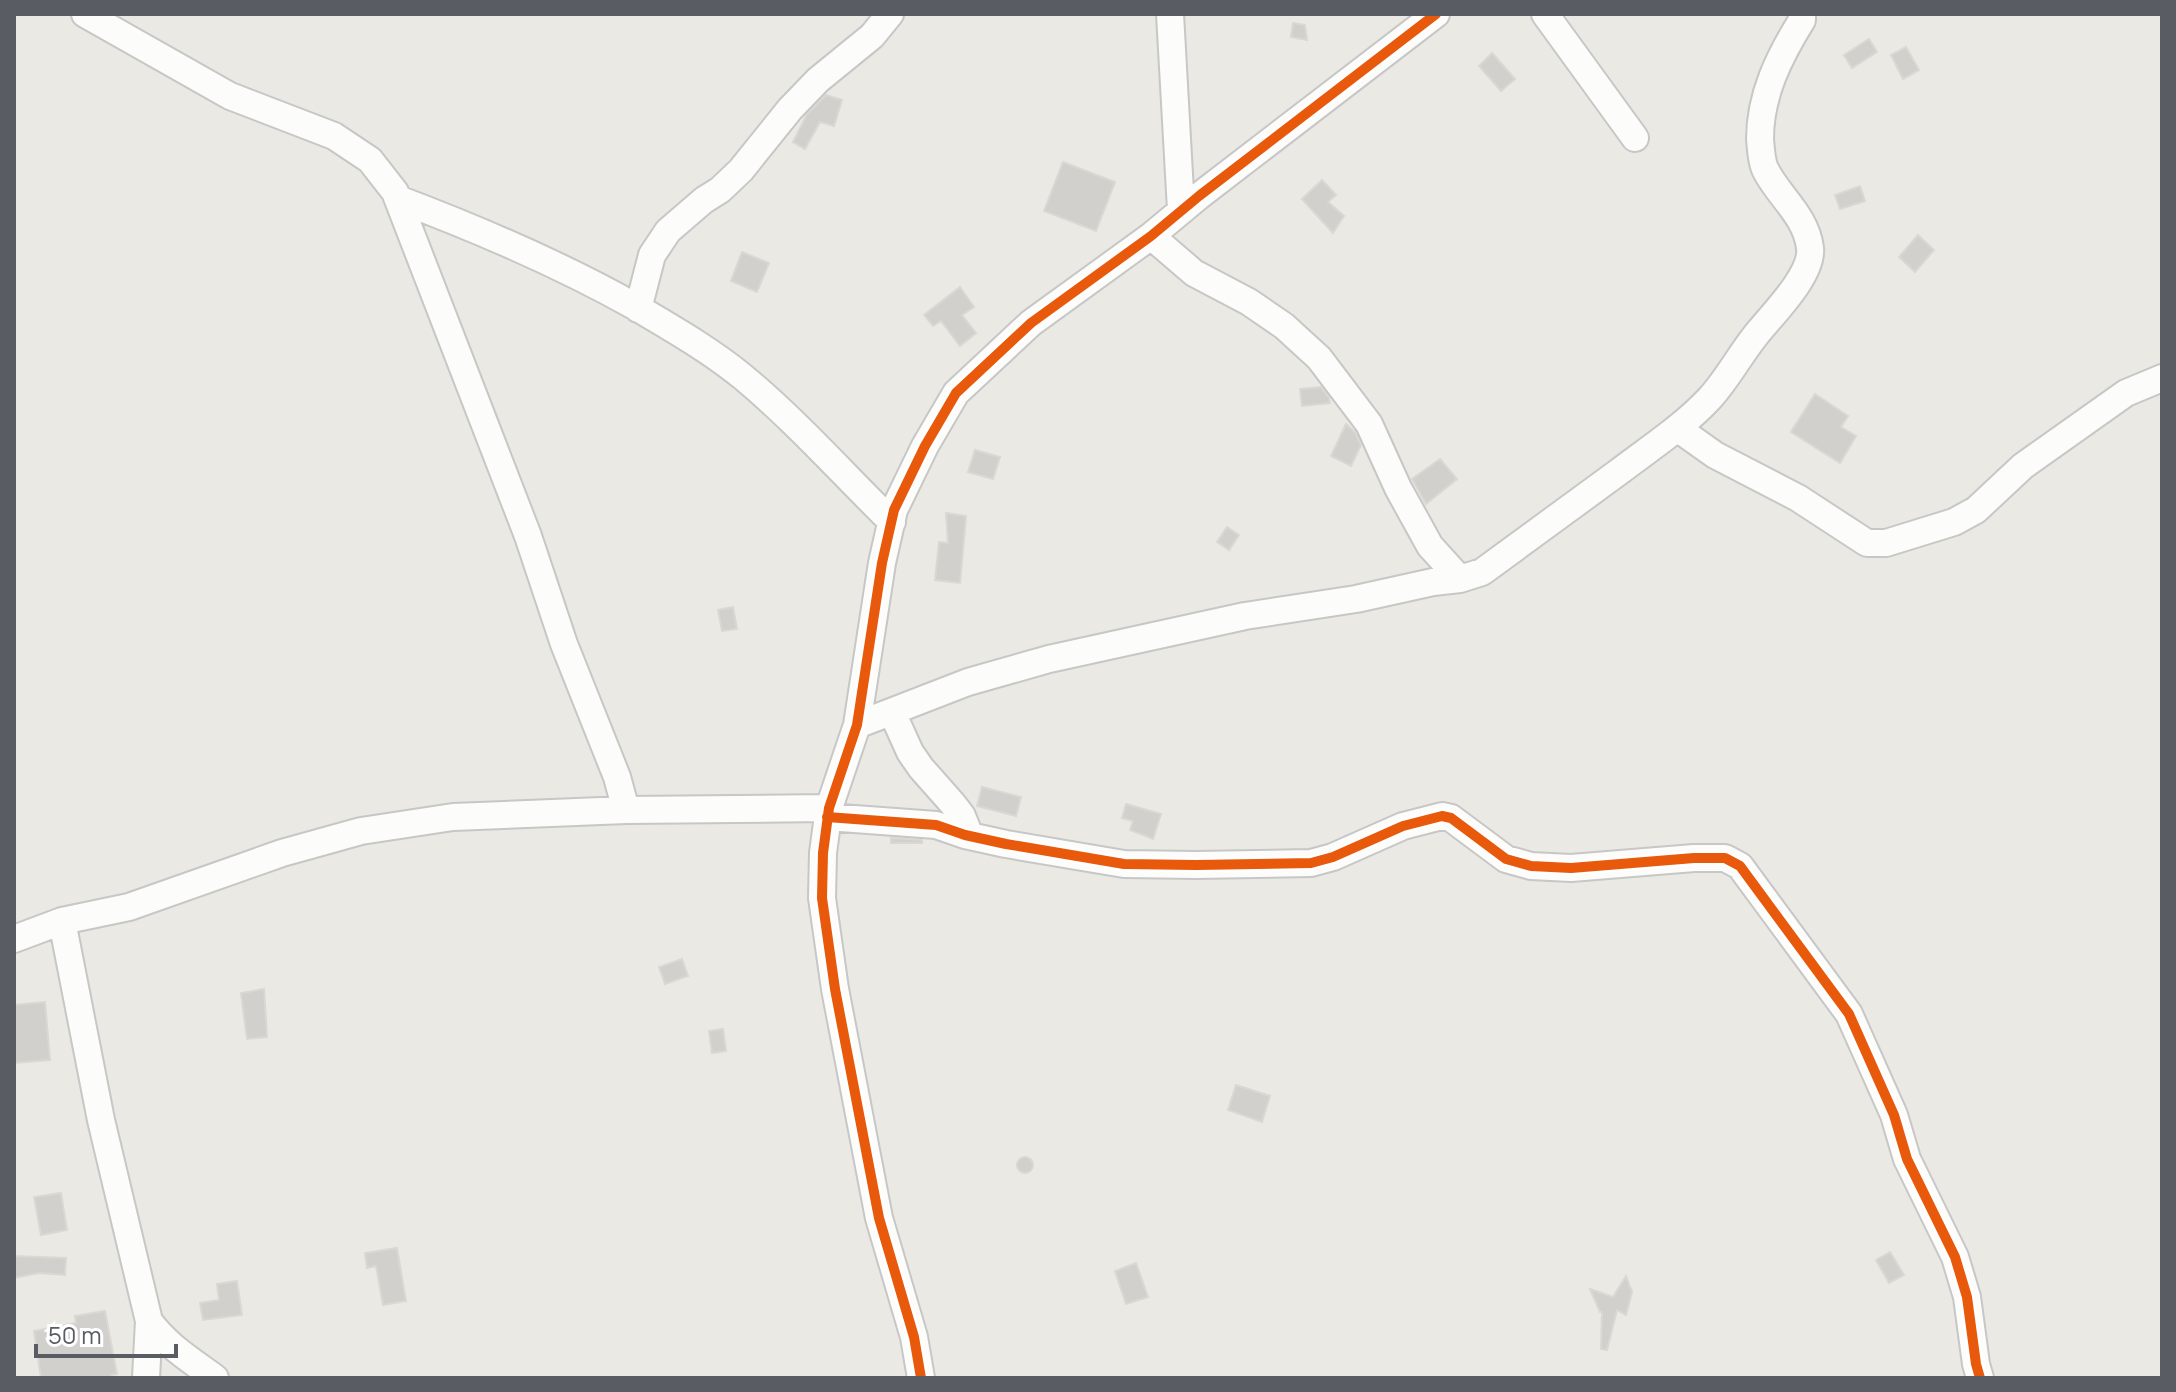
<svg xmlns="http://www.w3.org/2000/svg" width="2176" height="1392" font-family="Manrope,sans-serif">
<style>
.building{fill:#d1d0cc;stroke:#dad8d2;stroke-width:2}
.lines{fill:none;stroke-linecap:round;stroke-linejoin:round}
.minor-casing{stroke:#c6c7c6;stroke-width:30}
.minor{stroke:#fcfcfb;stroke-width:26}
.cycleway-casing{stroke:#fff;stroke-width:15}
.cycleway{stroke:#e8590c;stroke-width:10}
</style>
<rect width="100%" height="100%" fill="#eae9e3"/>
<path class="building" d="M1293,23L1305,25L1307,40L1291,37Z
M1869,39L1877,52L1852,68L1844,55Z
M1906,47L1919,70L1903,79L1891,55Z
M1492,53L1515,79L1501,91L1479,66Z
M826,95L842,100L834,126L820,122L805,149L793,142L807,114Z
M1063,162L1115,182L1096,231L1044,211Z
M1322,180L1336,195L1328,202L1344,216L1333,233L1302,199Z
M1860,186L1865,201L1840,209L1835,195Z
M1918,235L1934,250L1915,272L1899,257Z
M742,252L769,263L757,292L731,281Z
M960,287L974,307L962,315L976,333L960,346L941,321L933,326L924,315Z
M1321,387L1329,398L1330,403L1302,406L1300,389Z
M1815,394L1848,416L1841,427L1856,436L1840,463L1791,432Z
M1346,424L1355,432L1361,445L1351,466L1331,456Z
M975,450L1000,457L993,479L968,472Z
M1440,459L1457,479L1426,504L1412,479Z
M946,513L966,516L960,583L935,580L939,542L948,543Z
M1227,527L1239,535L1229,550L1217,542Z
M733,607L737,629L722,631L718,610Z
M982,787L1021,797L1016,816L977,806Z
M1126,804L1161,814L1153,839L1130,830L1133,821L1122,818Z
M891,838L922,840V843H891Z
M682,959L688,976L665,984L659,967Z
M264,989L267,1037L247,1039L241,993Z
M45,1002L50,1060L14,1063V1005Z
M723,1029L726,1051L712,1053L709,1031Z
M1236,1085L1270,1096L1262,1122L1228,1110Z
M1017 1165a8 8 0 1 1 16 0a8 8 0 1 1-16 0Z
M61,1193L67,1230L41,1235L34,1197Z
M397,1248L406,1301L383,1305L376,1266L367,1268L365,1253Z
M1890,1252L1904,1275L1889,1283L1876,1260Z
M14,1256L66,1258L65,1275L39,1273L14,1278Z
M1136,1263L1148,1297L1126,1304L1115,1271Z
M1626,1276L1632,1292L1626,1315L1617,1310L1607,1350L1601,1349L1602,1312H1600L1590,1289L1613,1297Z
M237,1281L242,1315L203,1320L200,1303L219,1300L217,1284Z
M105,1311L117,1374L111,1375L112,1378H41L34,1331L76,1323L75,1316Z"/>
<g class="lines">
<defs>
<path id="minor" d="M85,14L230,96L334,136L370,160L395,192L528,536L564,644L617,777L626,810
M1170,14L1181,210
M1545,14L1635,138
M398,199C480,230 560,264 636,307C673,329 710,350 743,377C796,421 843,474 892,522
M1151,236L1194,273L1249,302L1284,326L1319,358L1369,424L1398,488L1430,546L1460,579
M638,309L652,255L668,231L704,200L720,190L741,170L790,109L818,80L872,36L890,14
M1677,428L1715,455L1798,498L1867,543H1886L1954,522L1976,510L2023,466L2126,393L2162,378
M892,712L910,752L921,768L952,803L962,816L970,836
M857,725L968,682L1049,659L1245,616L1356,599L1433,582L1460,579L1482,572C1528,538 1574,505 1620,471C1650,448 1684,426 1710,398C1729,377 1742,351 1760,330C1776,311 1813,273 1810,248C1806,215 1778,196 1765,169C1761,160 1761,148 1760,139C1760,95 1779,57 1802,20V14
M827,817L936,825L965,835L1006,844L1124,864L1196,865L1311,863L1333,857L1403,826L1442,816L1451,818L1506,859L1531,866L1571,868L1694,858H1725L1740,866L1849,1014L1894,1115L1907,1159L1955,1257L1967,1297L1976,1364L1980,1378
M62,921L101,1120L149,1321C166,1345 192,1361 215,1378
M14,939L62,921L129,907L282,853L361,831L453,817L626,810L829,808
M146,1378L149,1321
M921,1378L914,1337L879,1218L835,989L822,898L823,853L829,808L857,725L882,563L894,510L925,446L956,393L1031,323L1151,236L1199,196L1436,14"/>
</defs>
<use href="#minor" class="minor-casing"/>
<use href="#minor" class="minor"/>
<defs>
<path id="cycleway" d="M827,817L936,825L965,835L1006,844L1124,864L1196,865L1311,863L1333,857L1403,826L1442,816L1451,818L1506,859L1531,866L1571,868L1694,858H1725L1740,866L1849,1014L1894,1115L1907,1159L1955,1257L1967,1297L1976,1364L1980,1378
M921,1378L914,1337L879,1218L835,989L822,898L823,853L829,808L857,725L882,563L894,510L925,446L956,393L1031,323L1151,236L1199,196L1436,14"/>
</defs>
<use href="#cycleway" class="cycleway-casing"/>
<use href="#cycleway" class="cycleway"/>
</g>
<rect width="2176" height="1392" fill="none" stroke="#595c62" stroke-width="32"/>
<path d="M36 1344v12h140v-12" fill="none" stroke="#595c62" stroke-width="4"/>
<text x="48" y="1344" font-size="24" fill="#595c62" stroke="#ffffff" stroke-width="6" paint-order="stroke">50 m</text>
</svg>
